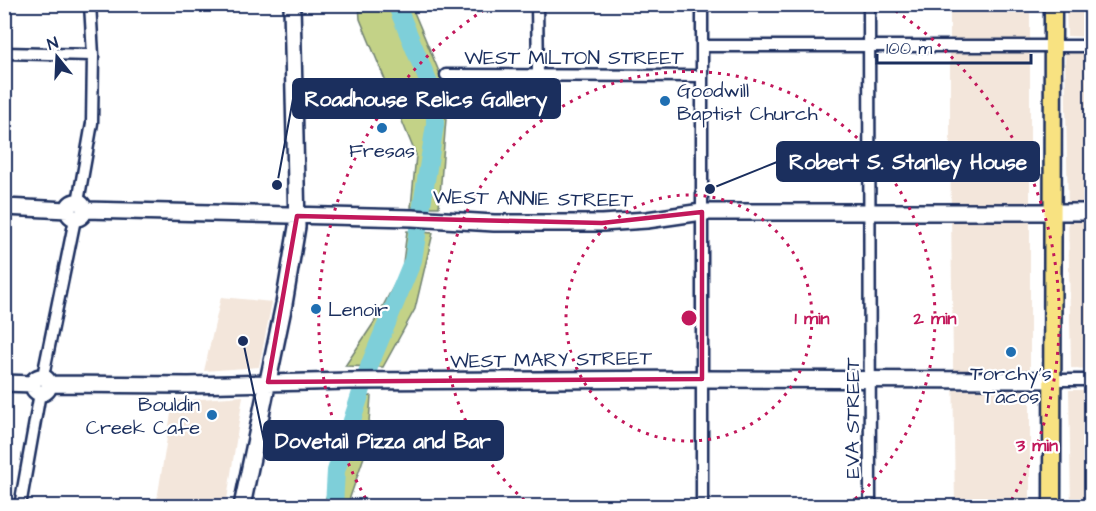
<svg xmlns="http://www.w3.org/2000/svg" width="1096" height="511" font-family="'Architects Daughter',sans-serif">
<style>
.built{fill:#f3e6db}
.green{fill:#c3d287;stroke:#6f8072;stroke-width:1.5}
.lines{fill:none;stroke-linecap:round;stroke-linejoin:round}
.river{stroke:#7ecfd9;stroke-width:18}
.street-casing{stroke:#1b2f5e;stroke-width:15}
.secondary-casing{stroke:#1b2f5e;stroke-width:20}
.primary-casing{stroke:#1b2f5e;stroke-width:21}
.street{stroke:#fff;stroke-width:10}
.secondary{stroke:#fff;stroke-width:15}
.primary{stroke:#f8e281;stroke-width:16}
.marked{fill:none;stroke:#c2185b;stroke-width:4.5;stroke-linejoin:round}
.ring{fill:none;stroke:#c2185b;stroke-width:3;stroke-dasharray:3 6}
.poi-dot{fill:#1f6fb2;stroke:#fff;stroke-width:2}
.labels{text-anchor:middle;stroke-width:4.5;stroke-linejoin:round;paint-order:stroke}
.street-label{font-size:20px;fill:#1b2f5e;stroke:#fff}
.poi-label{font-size:20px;fill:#1b2f5e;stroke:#fff;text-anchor:start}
.centre{fill:#c2185b;stroke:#fff;stroke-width:3}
.ring-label{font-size:18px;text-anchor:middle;font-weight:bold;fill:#c2185b;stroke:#fff;stroke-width:4.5;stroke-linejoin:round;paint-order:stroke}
.leader{fill:none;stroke:#1b2f5e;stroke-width:2}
.callout-dot{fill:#1b2f5e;stroke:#fff;stroke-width:2}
.callout{fill:#1b2f5e;stroke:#1b2f5e;stroke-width:2}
.callout-label{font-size:21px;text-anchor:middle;font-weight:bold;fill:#fff}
</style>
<rect width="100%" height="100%" fill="#fff"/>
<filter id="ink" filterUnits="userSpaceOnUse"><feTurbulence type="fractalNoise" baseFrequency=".0167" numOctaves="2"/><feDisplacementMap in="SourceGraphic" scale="12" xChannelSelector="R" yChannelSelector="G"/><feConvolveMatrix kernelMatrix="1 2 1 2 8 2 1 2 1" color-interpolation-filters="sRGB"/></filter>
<g filter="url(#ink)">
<path class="built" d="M950,5H1030V506H955L950,142Z
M1066,5H1091V37L1067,36Z
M1065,53H1091V369L1071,368Z
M221,297L272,302L259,367L204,371Z
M1069,390H1091V506H1071Z
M243,396L226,506H156L173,401Z"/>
<path class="green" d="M359,5H411L445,86L446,119L439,207H411L416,155L360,19Z
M407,231L433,233L415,309L383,367L345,366L375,321L402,270Z
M371,396L367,448L347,506H323L344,445L352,399Z"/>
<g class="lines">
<path class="river" d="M334,506L336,471L370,364L413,260L435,125V98L396,4"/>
<defs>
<path id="street" d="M537,4L538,75
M702,4V506
M869,4L870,506
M702,46H1092
M4,53L93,55
M446,75L701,76
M78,202L92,123L93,55L90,4
M43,376L75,219
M1053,380H1092
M20,506L40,393"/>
<path id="secondary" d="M68 210a8 8 0 1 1 16 0a8 8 0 1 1-16 0Z
M4,207L68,210
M85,210L412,218L494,223H602L647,220L702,212H1092
M33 385a8 8 0 1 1 16 0a8 8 0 1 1-16 0Z
M4,383L33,384
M50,384L189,385L349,381L702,379L1053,380
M242,506L284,304L297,227L292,4"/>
<path id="primary" d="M1052,506L1053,4"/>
</defs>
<use href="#street" class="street-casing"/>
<use href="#secondary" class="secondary-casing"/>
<use href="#primary" class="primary-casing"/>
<use href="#street" class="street"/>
<use href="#secondary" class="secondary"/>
<use href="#primary" class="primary"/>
</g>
</g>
<path class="marked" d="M702,212V379L268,382L297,216L602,223Z"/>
<g class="ring">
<circle cx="689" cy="318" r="123"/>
<path d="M531 506A246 246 0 1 1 847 506"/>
<path d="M370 506A370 370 0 0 1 490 6M888 6A370 370 0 0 1 1008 506"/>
</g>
<g class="poi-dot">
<circle cx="665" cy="101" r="6"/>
<circle cx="382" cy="128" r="6"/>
<circle cx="316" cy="309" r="6"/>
<circle cx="1011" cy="352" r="6"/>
<circle cx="212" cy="415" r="6"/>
</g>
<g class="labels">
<g class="street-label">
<text x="574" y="64">WEST MILTON STREET</text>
<text transform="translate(533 198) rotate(1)" y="7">WEST ANNIE STREET</text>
<text transform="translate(551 359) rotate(-1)" y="7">WEST MARY STREET</text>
<text transform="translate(852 418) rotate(-90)" y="7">EVA STREET</text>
</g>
<g class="poi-label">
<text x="677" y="97">Goodwill<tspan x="677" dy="23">Baptist Church</tspan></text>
<text x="382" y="157" text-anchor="middle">Fresas</text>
<text x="328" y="316">Lenoir</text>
<text x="1011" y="380" text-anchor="middle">Torchy's<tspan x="1011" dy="23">Tacos</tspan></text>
<text x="200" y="411" text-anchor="end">Bouldin<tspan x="200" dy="23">Creek Cafe</tspan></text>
</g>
</g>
<circle cx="689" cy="318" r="9" class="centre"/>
<g class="ring-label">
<text x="812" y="324">1 min</text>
<text x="935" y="324">2 min</text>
<text x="1037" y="451">3 min</text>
</g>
<path class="leader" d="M277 185L293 99M710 189L777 162M243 341L264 441"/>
<g class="callout-dot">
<circle cx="277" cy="185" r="6"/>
<circle cx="710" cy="189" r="6"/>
<circle cx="243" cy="341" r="6"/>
</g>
<g class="callout">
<rect x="293" y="79" width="267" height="39" rx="6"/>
<rect x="777" y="142" width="262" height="39" rx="6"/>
<rect x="264" y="421" width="239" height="39" rx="6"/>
</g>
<g class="callout-label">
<text x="426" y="106">Roadhouse Relics Gallery</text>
<text x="908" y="169">Robert S. Stanley House</text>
<text x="383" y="448">Dovetail Pizza and Bar</text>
</g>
<rect width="1096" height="511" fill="none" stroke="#fff" stroke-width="24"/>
<rect x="12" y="12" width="1072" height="487" fill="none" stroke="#1b2f5e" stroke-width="2" filter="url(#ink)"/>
<g transform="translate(57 57) rotate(342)" stroke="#ffffff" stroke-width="4.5" paint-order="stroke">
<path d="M0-4.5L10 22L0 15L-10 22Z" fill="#1b2f5e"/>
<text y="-9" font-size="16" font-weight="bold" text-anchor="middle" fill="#1b2f5e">N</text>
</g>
<path d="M877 54v9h154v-9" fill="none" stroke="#1b2f5e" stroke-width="3"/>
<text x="886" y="54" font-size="18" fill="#1b2f5e" stroke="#ffffff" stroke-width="4.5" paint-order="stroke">100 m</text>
</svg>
